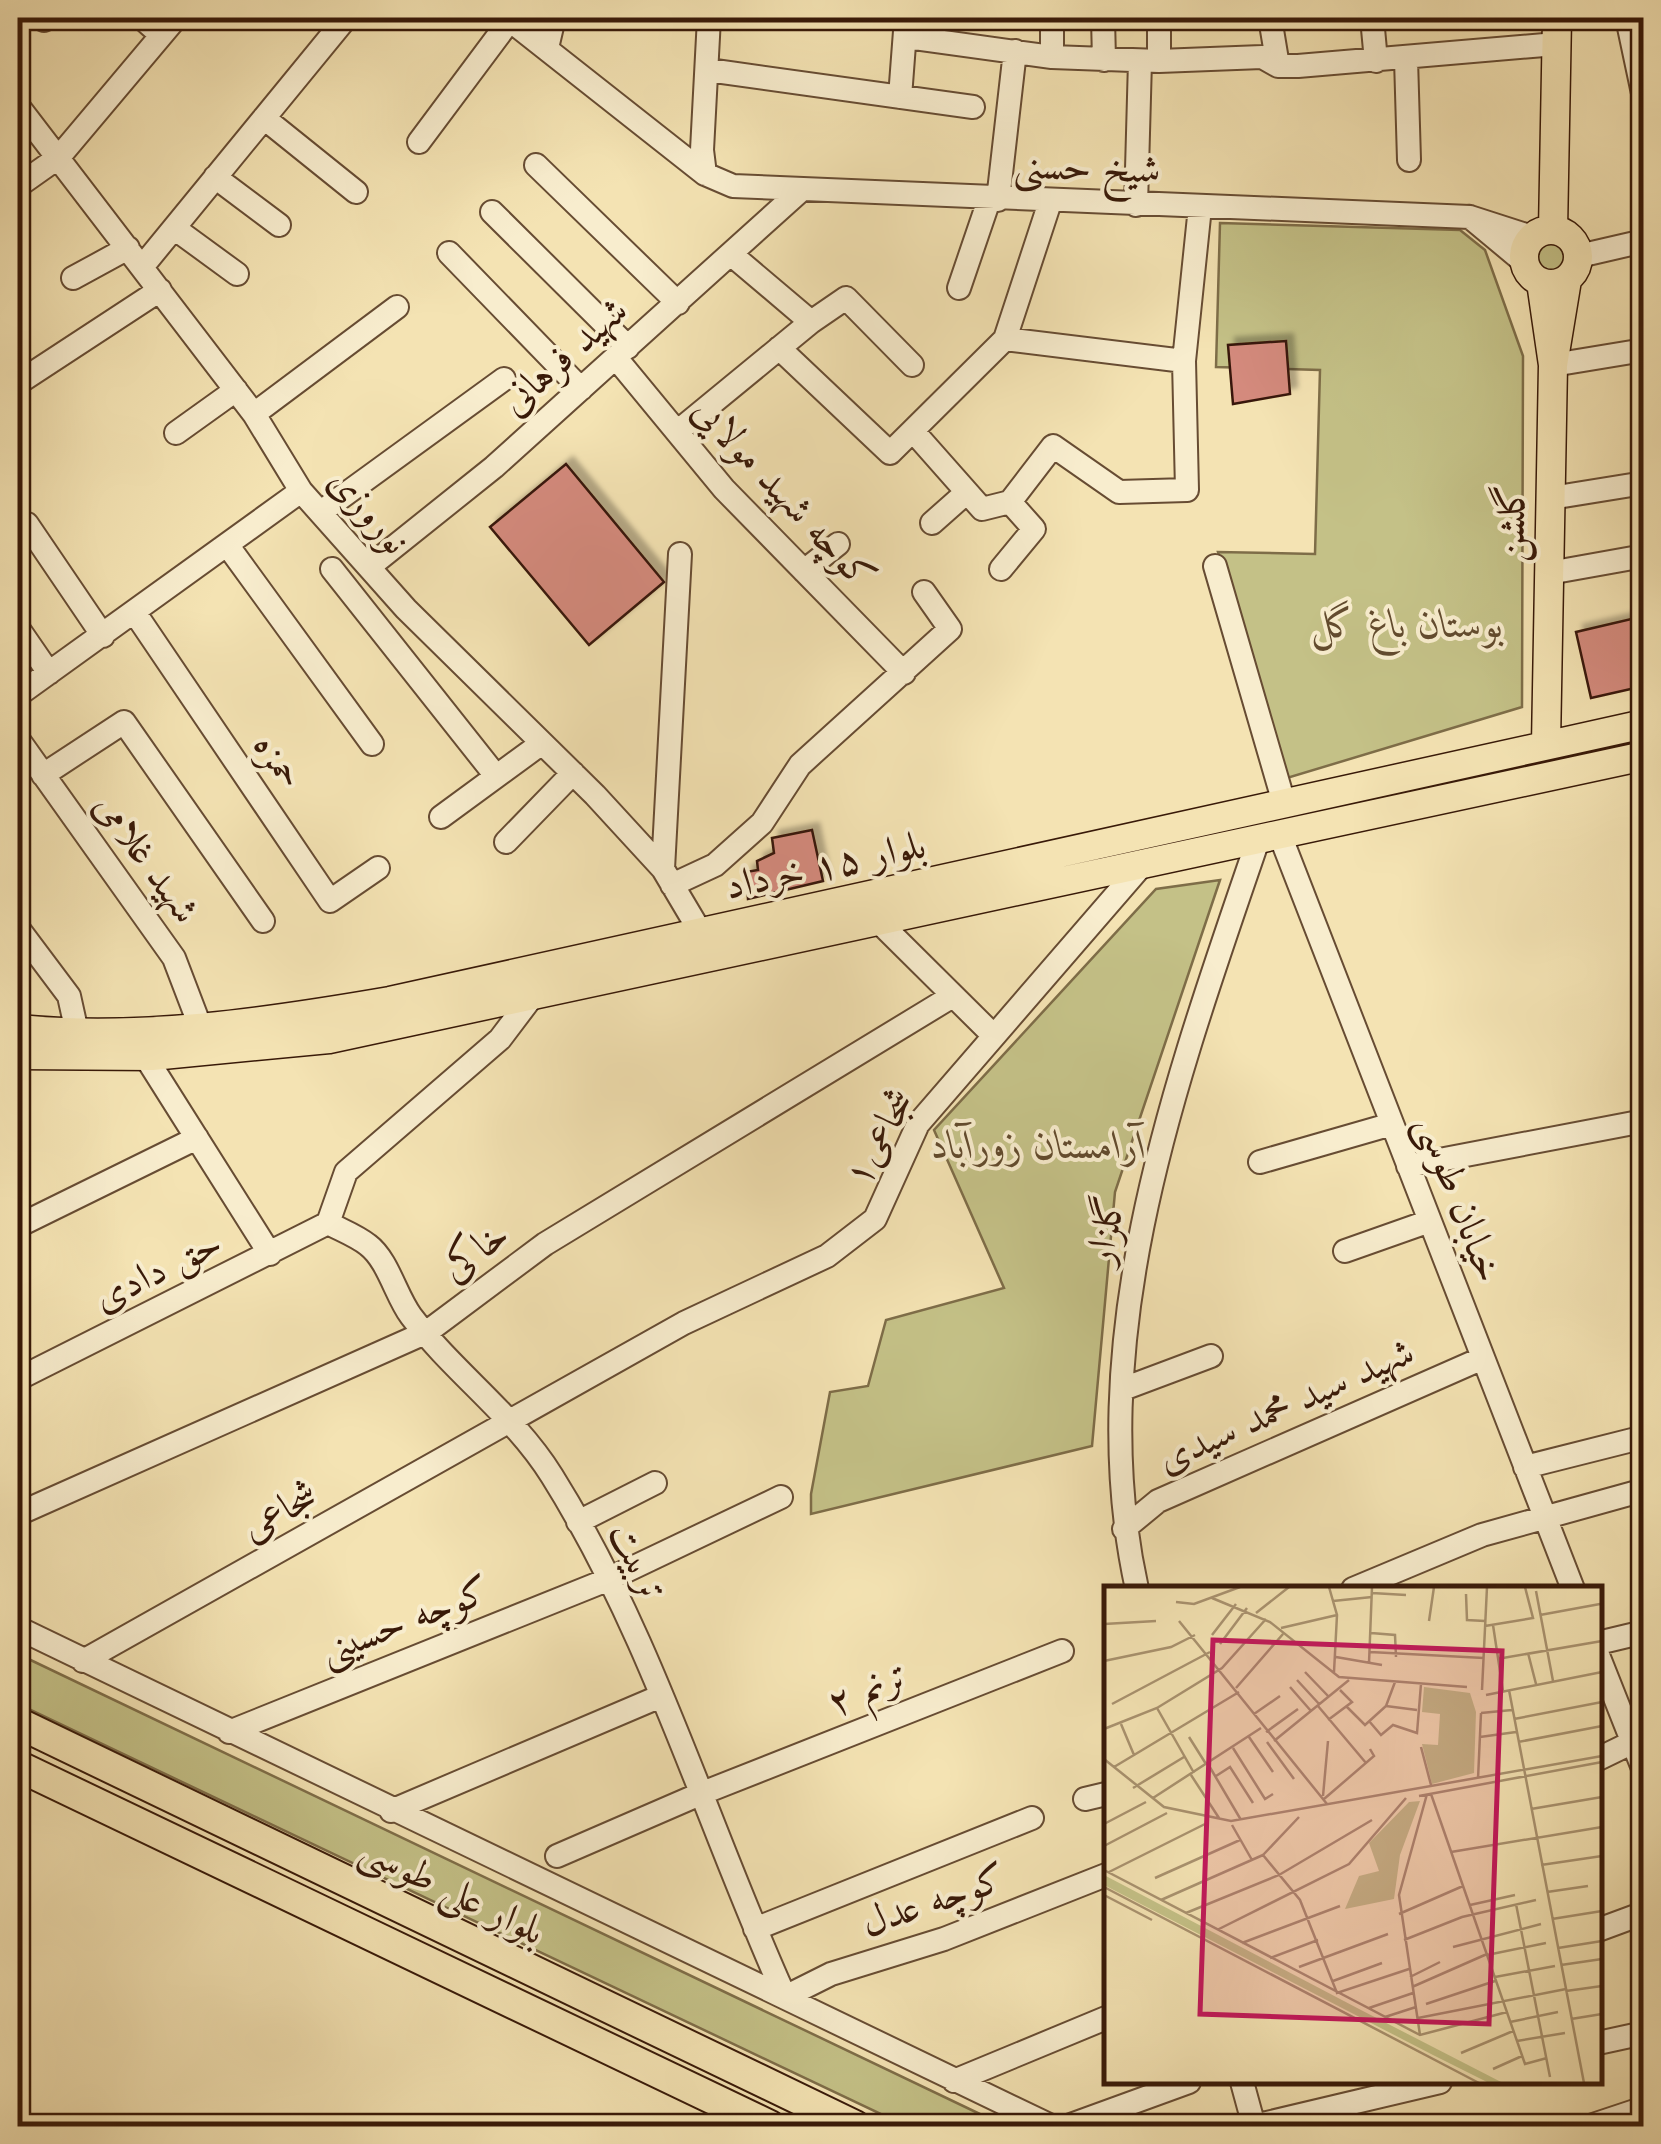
<svg xmlns="http://www.w3.org/2000/svg" width="1661" height="2144" font-family="'Old Standard TT',Amiri,serif">
<style>
.green{fill:#c4c187;stroke:#7e6d48;stroke-width:2.5}
.building{fill:#d48a7d;stroke:#381908;stroke-width:2.5;filter:url(#shadow)}
.lines{fill:none;stroke-linecap:round;stroke-linejoin:round}
.minor-casing{stroke:#674c33;stroke-width:26}
.major-casing{stroke:#381908;stroke-width:31}
.highway-casing{stroke:#381908;stroke-width:34}
.minor{stroke:#f8edce;stroke-width:22}
.major{stroke:#f4e3b3;stroke-width:28}
.highway{stroke:#f4e3b3;stroke-width:30}
.labels{text-anchor:middle;stroke-width:8;stroke-linejoin:round;paint-order:stroke}
.street-label{font-size:40px;fill:#381908;stroke:#f8edce}
.park-label{font-size:40px;font-style:italic;fill:#624b2e;stroke:#f8edce}
.inset-road{fill:none;stroke:#a9926f;stroke-width:2.5}
.view{fill:#c2185b;fill-opacity:0.15;stroke:#c2185b;stroke-width:5}
.inset-edge{fill:none;stroke:#381908;stroke-width:5}
</style>
<defs>
<filter id="shadow"><feDropShadow dx="7" dy="-7" stdDeviation="2.5" flood-color="#0004"/></filter>
</defs>
<rect width="100%" height="100%" fill="#f4e3b3"/>
<filter id="stains"><feTurbulence type="fractalNoise" baseFrequency=".002" numOctaves="4"/><feColorMatrix values="0 0 0 0 .2 0 0 0 0 .09 0 0 0 0 .02 0 0 0 .5 -.17"/></filter>
<radialGradient id="worn" r=".72"><stop offset=".6" stop-color="#630" stop-opacity="0"/><stop offset="1" stop-color="#630" stop-opacity=".3"/></radialGradient>
<path class="green" d="M1220,223L1460,230L1485,250L1523,356L1522,707L1287,778L1218,552L1315,554L1320,370L1216,367Z
M1532 257a18 18 0 1 1 36 0a18 18 0 1 1-36 0Z
M1220,880L1115,1192L1092,1446L811,1514V1494L830,1392L868,1386L886,1320L1004,1288L934,1130L1156,889Z
M18,1654L1005,2126H906L18,1704Z"/>
<path class="building" d="M1286,341L1290,394L1233,404L1228,345Z
M566,464L664,582L589,645L490,527Z
M1644,616V686L1591,698L1576,632Z
M812,830L823,881L748,899L746,872L758,870L757,861L774,853L772,838Z"/>
<g class="lines">
<defs>
<path id="minor" d="M142,18L161,35
M507,18L705,174L733,186L1470,217
M1052,18V57
M1103,18L1104,60
M1270,18L1278,66
M1372,18L1376,61
M1627,18L1644,98
M44,20L46,18
M907,37L1052,57L1159,61L1262,57L1278,66H1298L1556,44
M547,48L554,18
M1406,59L1409,160
M1159,61V18
M708,70L973,107
M900,97L906,18
M18,106L254,414L301,491L406,609L595,795L663,869L701,933
M264,118L356,192
M419,142L510,20
M536,165L678,303
M705,174L702,150L709,18
M215,177L279,225
M18,186L59,157L176,18
M998,200L1015,51
M1136,205L1140,61
M492,212L628,347
M174,228L237,274
M449,253L581,389
M1579,256L1644,241
M1524,262L1470,217L1532,237
M142,267L346,18
M73,278L128,248
M959,288L989,200
M811,322L846,298L912,365
M1005,339L1184,361
M779,348L890,453L1005,339L1050,202
M616,358L724,489L904,673
M1553,365L1644,350
M18,383L160,290
M254,414L397,307
M913,431L982,509L1010,502L1053,446L1119,492L1187,490L1184,361L1200,207
M677,432L811,322L732,255
M176,433L236,390
M1551,498L1644,483
M321,512L504,379
M932,523L967,492
M27,524L103,636
M228,546L372,744
M1215,566L1284,803
M369,567L494,467L800,191
M332,569L496,776
M1001,569L1034,529L1010,502
M804,571L838,544
M1549,573L1644,556
M135,613L330,901L378,868
M18,628L49,673
M18,695L301,491
M18,739L174,958L200,1026
M43,775L124,722L263,921
M441,817L542,743
M1280,835L1573,1589
M506,842L573,773
M663,869L680,554
M672,885L715,865L762,823L800,765L950,629L924,592
M879,922L993,1035
M18,928L69,996L77,1032
M145,1056L270,1254
M1260,1162L1392,1124
M1408,1166L1644,1121
M328,1223C341,1230 357,1236 368,1245C388,1260 396,1296 411,1316C454,1373 514,1415 552,1476C653,1637 707,1825 785,1997L831,1974L944,1939L1106,1875
M328,1223L346,1172L500,1039L531,998
M18,1226L197,1138
M1345,1251L1430,1221
M18,1379L328,1223
M1123,1389L1211,1356
M1525,1467L1644,1437
M18,1514L427,1332L545,1244L951,997
M578,1522L655,1483
M1124,1529L1158,1501L1483,1358
M1137,1589C1081,1336 1177,1077 1258,840
M1353,1589L1482,1535L1644,1490
M18,1628L1051,2126
M1598,1643L1644,1632
M1598,1655L1644,1771
M83,1661L684,1323L827,1256L875,1219L918,1124L1142,865
M229,1732L607,1580L781,1497
M1598,1759L1633,1742
M1085,1799L1106,1794
M391,1811L661,1696
M557,1856L700,1794L1062,1651
M755,1929L1032,1818
M1598,1930L1644,1913
M1598,2043L1644,2033
M954,2081L1106,2018
M1242,2082L1254,2126
M1068,2126L1189,2082
M1254,2126L1440,2082
M1590,2126L1644,2108"/>
<path id="major" d="M1524 257a27 27 0 1 1 54 0a27 27 0 1 1-54 0Z
M1553,230L1557,18
M1541,282L1553,365L1567,280
M1546,744L1553,365
M18,1029C141,1041 268,1022 390,1001L1644,724
M18,1055L152,1056L329,1039L1644,756"/>
<path id="highway" d="M18,1723L855,2126
M18,1766L770,2126"/>
</defs>
<use href="#minor" class="minor-casing"/>
<use href="#major" class="major-casing"/>
<use href="#highway" class="highway-casing"/>
<use href="#minor" class="minor"/>
<use href="#major" class="major"/>
<use href="#highway" class="highway"/>
</g>
<g class="labels">
<g class="street-label">
<text transform="translate(1087 166) rotate(2)" y="14">شیخ حسنی</text>
<text transform="translate(563 355) rotate(-42)" y="14">شهید فرهانی</text>
<text transform="translate(785 492) rotate(47)" y="14">کوچه شهید مولایی</text>
<text transform="translate(370 510) rotate(49)" y="14">نوروزی</text>
<text transform="translate(1510 523) rotate(-89)" y="14">گلشن</text>
<text transform="translate(280 760) rotate(56)" y="14">حمزه</text>
<text transform="translate(148 857) rotate(54)" y="14">شهید غلامی</text>
<text transform="translate(825 864) rotate(-12)" y="14">بلوار ۱۵ خرداد</text>
<text transform="translate(878 1137) rotate(-61)" y="14">شجاعی۱</text>
<text transform="translate(1461 1198) rotate(69)" y="14">خیابان طوسی</text>
<text transform="translate(1104 1230) rotate(-79)" y="14">گلزار</text>
<text transform="translate(474 1250) rotate(-37)" y="14">خاکی</text>
<text transform="translate(157 1269) rotate(-26)" y="14">حق دادی</text>
<text transform="translate(1285 1404) rotate(-24)" y="14">شهید سید محمد سیدی</text>
<text transform="translate(279 1510) rotate(-29)" y="14">شجاعی</text>
<text transform="translate(639 1561) rotate(64)" y="14">تربیت</text>
<text transform="translate(404 1619) rotate(-21)" y="14">کوچه حسینی</text>
<text transform="translate(867 1688) rotate(-22)" y="14">ترنم ۲</text>
<text transform="translate(453 1889) rotate(26)" y="14">بلوار علی طوسی</text>
<text transform="translate(933 1899) rotate(-19)" y="14">کوچه عدل</text>
</g>
<g class="park-label">
<text x="1407" y="637">بوستان باغ گل</text>
<text x="1039" y="1158">آرامستان زورآباد</text>
</g>
</g>
<g transform="translate(1104 1586)">
<rect width="498" height="498" fill="#f4e3b3"/>
<path d="M320,101L366,107L372,126L370,187L328,198L318,158L334,159L336,128L318,126ZM316,215L296,269L290,313L241,323L255,290L275,285L265,257L305,216ZM0,289L257,424L399,497H385L329,469L0,299Z" fill="#c4c187"/>
<path class="inset-road" d="M225,1L233,29L230,86M432,5L449,95M268,7L302,9M362,8L363,34L381,35M108,12L166,36L235,91L363,101M229,15L268,11M72,16L90,18L136,1M152,27L185,1M436,29L496,18M75,35L223,218M325,35L330,1M0,38L52,35M389,39L399,105M381,40L429,32L421,1M177,42L233,29M267,47L291,49L292,71M108,49L132,18M116,58L143,22M266,66L380,72M424,67L432,98M232,71L278,79M393,73L498,55M0,75L67,61L91,49M265,77L268,1M201,86L225,111M193,94L216,119M186,101L207,125M132,102L179,48M378,104L383,1M405,104L480,497M382,109L498,86M8,118L106,66M214,120L262,177M242,120L261,139L282,120L291,96M282,120L313,124M53,122L90,187M377,127L408,124M150,128L176,110M410,133L498,116M224,134L248,116L236,104M265,135L277,149L289,139L313,147L317,98M17,138L30,169M0,143L53,122L118,82L162,33M162,146L194,123M85,151L102,178M145,151L169,186M376,151L412,146M170,155L245,94M163,156L190,193M414,156L498,140M317,161L327,199M129,162L161,213L169,208M0,173L60,221L127,235L498,170M104,178L137,234M10,181L135,106M87,189L115,232M112,190L126,181L149,217M374,193L377,127M29,202L80,171M327,208L421,478L443,472M219,210L224,155M315,210L498,176M49,212L157,142M220,213L270,170L266,163M427,223L498,211M0,238L42,216M128,239L148,274M0,260L63,227M347,266L498,241M159,269L196,314L233,407L305,383M159,269L195,231M437,279L498,270M0,284L316,449L403,426M5,286L101,238M51,292L136,254M0,301L375,497M443,306L484,300M0,309L48,334M57,314L159,269M412,318L446,491M366,319L411,309M82,327L175,289L268,234M295,328L359,300M448,333L498,325M113,344L245,278L302,212M300,354L358,331L432,314M138,357L236,320M349,361L437,338M454,362L498,355M383,369L442,357M166,372L214,354M457,379L498,373M195,381L284,348M306,391L336,376M391,391L451,380M229,395L278,377M308,401L383,368M462,405L498,400M322,418L391,395M265,422L309,407M281,431L312,421M314,432L462,403M467,433L498,428M406,436L454,426M316,449L295,309L323,208M413,455L461,447M357,467L409,445M389,483L418,470"/>
<path class="view" d="M109,54L398,65L385,438L96,428Z"/>
<rect width="498" height="498" class="inset-edge"/>
</g>
<rect width="1661" height="2144" fill="none" stroke="#f4e3b3" stroke-width="60"/>
<rect x="20" y="20" width="1621" height="2104" fill="none" stroke="#381908" stroke-width="5"/>
<rect x="30" y="30" width="1601" height="2084" fill="none" stroke="#381908" stroke-width="2.5"/>
<rect width="100%" height="100%" filter="url(#stains)"/>
<rect width="100%" height="100%" fill="url(#worn)"/>
</svg>
